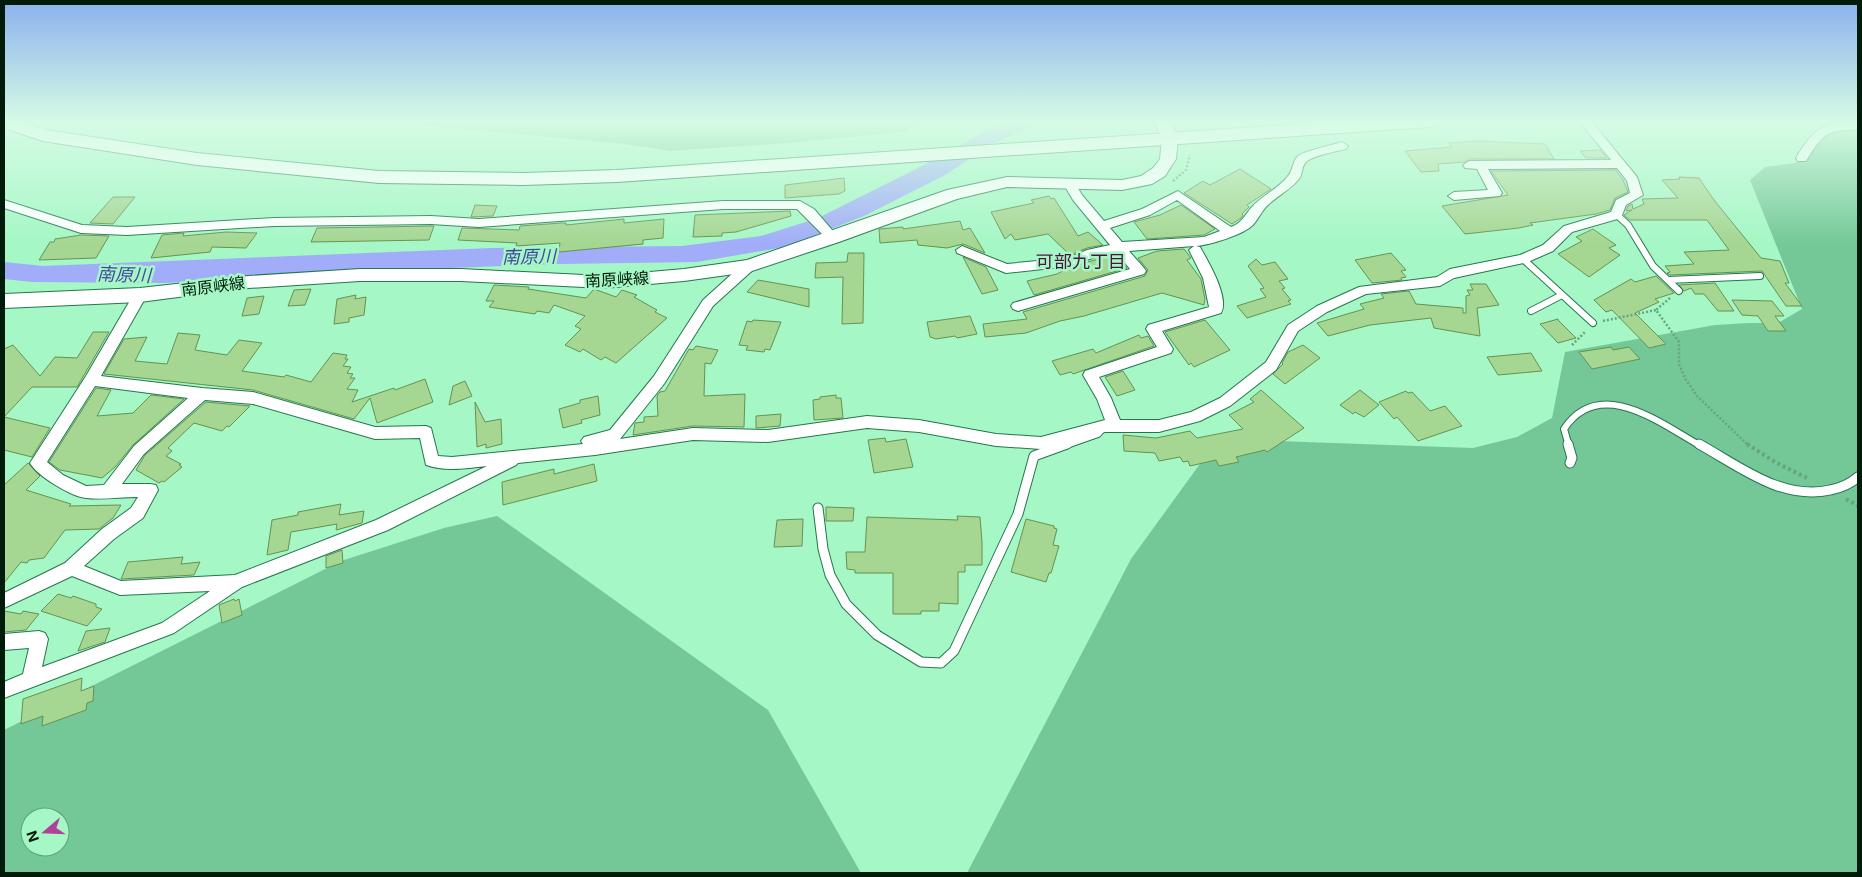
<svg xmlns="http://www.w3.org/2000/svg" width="1862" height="877" font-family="Inter,'Noto Sans JP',sans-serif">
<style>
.forest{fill:#74c897;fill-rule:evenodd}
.water{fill:#a1adf8}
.building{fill:#a5d692;stroke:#659252}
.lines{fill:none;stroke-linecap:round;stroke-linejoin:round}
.service-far1-casing{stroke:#23774c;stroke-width:8}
.service-casing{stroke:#23774c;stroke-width:11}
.minor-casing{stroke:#23774c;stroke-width:2}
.secondary-casing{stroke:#23774c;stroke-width:2}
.trunk-casing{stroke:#23774c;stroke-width:2}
.path-far1{stroke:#67a57f;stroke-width:2.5;stroke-dasharray:2 2;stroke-linecap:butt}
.path{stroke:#67a57f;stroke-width:4;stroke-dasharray:3 3;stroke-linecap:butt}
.service-far1{stroke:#fff;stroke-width:6}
.service{stroke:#fff;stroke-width:9}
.minor{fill:#fff;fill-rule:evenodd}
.secondary{fill:#fff;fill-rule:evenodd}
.trunk{fill:#fff;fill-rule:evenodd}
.labels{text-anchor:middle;stroke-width:5;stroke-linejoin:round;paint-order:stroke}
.street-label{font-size:16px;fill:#001b0a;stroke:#a5f7c5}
.water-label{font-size:18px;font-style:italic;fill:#4448a0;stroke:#a5f7c5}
.neighbourhood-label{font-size:18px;fill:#4b1440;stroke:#a5f7c5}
</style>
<rect width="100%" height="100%" fill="#a5f7c5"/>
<path class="forest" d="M379,121H928L902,132L787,143L671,151L625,144Z
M1851,121H1858V873H967L1131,559L1218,439L1473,448L1517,437L1552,418L1565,352L1715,325L1749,323H1778L1802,309L1750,180L1765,167L1795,163L1809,152L1823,132L1837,124Z
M497,516L768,710L861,873H4V730L341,561L444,528ZM30,817H60V847H30Z"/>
<path class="water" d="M1009,121H1046L988,146L947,174L864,216L785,247L697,262L559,264L339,272L165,283L32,282L4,279V262L43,266L492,248L682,246L761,236L818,218L916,169L993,127Z"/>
<path class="building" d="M1478,141L1545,144L1554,159H1469L1465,162L1438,164L1439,171L1421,172L1405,151L1452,147L1449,143Z
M1600,150L1607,158H1586L1580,151Z
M1240,169L1271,189L1247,205L1249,207L1242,214L1243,215L1241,218L1232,224L1184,193L1203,181L1210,185Z
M1616,170L1623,180L1628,192L1615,198L1610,210L1596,214L1530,223L1533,225L1519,228L1465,234L1442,206L1508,195L1491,171Z
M1679,177L1699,178L1714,200L1761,258L1780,261L1789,283H1785L1802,306H1786L1762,271L1670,275L1667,273L1670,272L1665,266L1694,264L1684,252L1729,250L1707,220H1630L1624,215L1632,210L1626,211L1628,206L1632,204L1633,209L1644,204L1642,199L1678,198L1662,180L1680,179Z
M844,178L845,191L839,194L785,198V185Z
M1049,196L1051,199L1054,198L1078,236L1088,232L1103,245L1087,248L1070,255L1048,234L1015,240L1011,234L1005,239L991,212L1034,203L1031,200Z
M113,197H135L113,224L90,223Z
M475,205L497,206L493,216L471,217Z
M1181,205L1215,229L1204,235L1147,239L1134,222L1160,215Z
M790,211L791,216L736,232L722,233V236L693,237L695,215Z
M624,219V223L664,219L663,238L643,240V244L559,252L560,243L516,246L517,243L458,240L462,228L519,230L520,226L562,223H566V225Z
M960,221L963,230L970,228L985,253L963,244L947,248L918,245L917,240L880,243L879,229L903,227V229Z
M434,226L429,240L311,242L317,228Z
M1593,229L1616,245L1609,248L1620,255L1589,277L1558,254L1582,241L1576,237Z
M226,232L257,233L246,248L212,247L210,252L151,258L162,235L184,233L183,236Z
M81,235L109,236L96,258L39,260L50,242H54L55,239Z
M1184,249L1191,258L1187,260L1201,279L1205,299L1204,305L1162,293L1084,316L1060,321L1026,333L985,337L983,324L1027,319L1023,312L1145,276L1148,270L1138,258L1157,251Z
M848,253H864L863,323L842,324L843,277L815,278L816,263L847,262Z
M1391,253L1406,270L1401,271L1406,277L1401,278L1402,280L1372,283L1355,260Z
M1111,255L1119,265L1123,264L1127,268L1034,295L1027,281L1057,274L1068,268Z
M963,257L986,267L998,290L982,294Z
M1256,259L1262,265L1275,262L1288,279L1279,281L1285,288L1282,289L1291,300L1288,301L1291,304L1247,318L1237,306L1266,297L1260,289L1264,288L1248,266Z
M1656,276L1674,293L1655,299L1659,302L1635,313L1666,344L1649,348L1612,310L1606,312L1594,300L1631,279L1635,282Z
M758,280L809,289V307L747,292Z
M1715,283L1734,311H1718L1704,294H1695L1691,288L1684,291L1679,285Z
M1470,284H1486L1499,305L1477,308L1480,336L1434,328L1431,318L1370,325L1328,336L1317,323L1364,309L1360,304L1384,298L1381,294L1409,291L1416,304L1463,308V313H1466V296L1470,295L1467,290H1473Z
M494,285L529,287L528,289L586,298L594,289L616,297L622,290L637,295L634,297L657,310L655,312L667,318L616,363L605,357L601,360L583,349L580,352L565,345L581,329L575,326L585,316L554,305L549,313L537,311L535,314L489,307L494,301H486Z
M311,289L305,305L288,306L294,290Z
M356,295L355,299L366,297L364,315L349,318V322L334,324L337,299Z
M264,296L259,314L242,316L247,298Z
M1732,300L1772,301L1784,316H1775L1786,331H1768L1758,316L1742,315Z
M970,316L977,334L957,338L955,336L936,339L930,337L927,322Z
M1558,319V320L1576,338L1558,343L1540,324Z
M753,320L781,322L770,350L765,349L764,352L746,350L748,346L739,345L747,321L752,322Z
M1205,320L1230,350L1194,367L1191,363L1189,365L1165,332Z
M93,332H109L77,387H32L4,417L50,428L32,457L4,450V349L13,345L40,376L55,357L77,358Z
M178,333L200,335L195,350L227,355L239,340L262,343L242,371L284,377L286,375L311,382L333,353L347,355L345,359H348L343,366L351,367L347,373L353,374L350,378H355L347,389L358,390L352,402L394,388L395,390L425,379L433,402L377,423L370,398L354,419L253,390L104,374L124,339L147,337L135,361L167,364Z
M1139,335L1141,338L1148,336L1154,346L1073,374L1071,372L1060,375L1052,361L1093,349L1096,353Z
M1303,345L1320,358L1285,384L1273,374L1283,364L1282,363L1288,352Z
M696,346L718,350L711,364L705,363L704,396L745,394L744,427L693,426L633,435L635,423L644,422V417L658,416L657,396L660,392L665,391L689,349L693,350Z
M1611,347L1613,350L1629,347L1640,359L1592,369L1579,352Z
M1531,353L1542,371L1498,375L1487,357Z
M1123,371L1135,390L1117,396L1105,377Z
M465,381L472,396L449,405L453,386Z
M96,388L111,390L97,416L133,413L151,395L184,399L133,445L115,467L102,478L60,470L49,462Z
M1261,390L1304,428L1267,452L1265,450L1236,457L1239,462L1219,466L1216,460L1190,466L1188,461L1183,462L1180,457L1159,461L1155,453L1124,451L1123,435L1156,438L1190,431L1197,438L1243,429L1229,415L1254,402L1250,399Z
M1360,390L1379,405L1364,417L1355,412L1353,414L1340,405Z
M1406,391L1408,393L1412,392L1430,411L1445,406L1462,426L1418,441L1397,417L1394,419L1379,402Z
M836,395V398H841L843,418L814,420L813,400L820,399V397Z
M598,396L600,415L581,420L582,423L563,428L559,409L580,403V400Z
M206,402L250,406L229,427L227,426L222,431L194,423L168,448L172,451L166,456L181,464L179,465L182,467L164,482L162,481L159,483L136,470L145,455Z
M475,402L485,422L501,419L502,444L486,448V444L477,447Z
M781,414L780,426L756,428V416Z
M885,438L886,442L906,439L913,467L874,473L868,440Z
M28,463L40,476L26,490L71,504L69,506L121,505L113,518L99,529L65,530L44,558L29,560L27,563L21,562L4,583V485Z
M594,464L597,481L503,505L502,482L554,469V474Z
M341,504L339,515L364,511L362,523L336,530L337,524L291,532L288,550L267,555L272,520L298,515V512Z
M826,507L854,508L853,521H826Z
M957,516L980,517L982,542V565H965V572H958V604L939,603V611H921V614H893V573H855V570L847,569L846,552H865L867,517L958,520Z
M803,519L802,546L774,547L777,520Z
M1026,519L1054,526V528L1057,529L1053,545L1059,546L1051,573H1049L1046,582L1011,572Z
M342,550L343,563L326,568V556Z
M183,557L181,564L200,562L194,575L121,579L128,562Z
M58,594L71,598L73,596L96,604V607L102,609L87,626L41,611Z
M234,599L235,601L239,599L242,615L222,623L219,605Z
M4,611L21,614L23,611L39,614L26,630L4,632Z
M110,628L105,642L78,651L86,631Z
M82,678L81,691L94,686L93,701L87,703L86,710L42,726L43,716L21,724L23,699Z"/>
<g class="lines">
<defs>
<path id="service-far1" d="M1617,215L1628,225L1653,266L1679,291
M1523,259L1593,323
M1668,280L1760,276
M1531,311L1562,295
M1064,446L1098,434L1104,427
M1569,446L1564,429C1600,375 1661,424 1701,446"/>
<path id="service" d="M1568,444L1572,458L1570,463
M1699,444C1739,466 1782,501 1830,490C1841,488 1850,484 1858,477
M818,508L823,549L830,575L846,604L877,635L921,662L941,663L954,651L1018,514L1034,456L1067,444"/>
<path id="minor" d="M1579,121H1591L1637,177L1643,195L1626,205L1621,218L1572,232L1553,251L1528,262L1454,278L1440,286L1366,294L1327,312L1298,331L1276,370L1230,406L1200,421L1159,432H1105L1041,449L996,446L919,432L867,428L768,442L693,440L595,455L518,463L516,465L388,530L242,587L174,633L4,698V682L23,674L29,648L4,650V634L39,631L45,633L48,639L42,667L162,623L210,591L120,595L72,576L4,608V593L65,563L102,529L131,508L138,497C121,497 103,500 86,498C72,497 37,476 30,463L86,376L135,292H145L147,295L101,376L202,388L253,392L375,427L426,426L431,428L438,456L452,457L583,444L581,441L584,437L610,430L654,376L703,300L744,263H754L755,266L754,269L713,306L664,384L620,439L693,428L768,430L867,416L919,420L996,434L1041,437L1105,420L1097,399L1083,375L1085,371L1157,347L1146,329L1148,325L1209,307L1203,278L1189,250L1194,246L1129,251L1144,268L1146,271L1144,274L1018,311L1013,309L1011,306L1013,303L1130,269L1116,252L1095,257L1070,266L1006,273L957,253L956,250L962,246L1007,264L1068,258L1087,250L1110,245L1073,200L1063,183L1065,180H1073L1082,195L1104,221L1142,209L1178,191L1231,227C1241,223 1244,217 1250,209C1261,196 1278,189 1288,176C1293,171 1292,162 1298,156C1304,151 1333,145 1342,142L1348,146L1346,149C1337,151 1312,156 1306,162C1301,167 1303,174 1299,179C1291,189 1279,195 1269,204C1262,210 1259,218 1253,225C1243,235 1210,245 1196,246L1200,247C1208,261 1230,298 1221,313L1162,331L1173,349L1171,353L1099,377L1111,398L1120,420H1159L1191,412L1220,398L1266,362L1288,325L1317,306L1359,287L1437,277L1450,269L1520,255L1543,245L1564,226L1611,212L1616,200L1630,193L1627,181L1617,168L1488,169L1502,193L1500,196L1454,200L1448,196L1454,192L1488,190L1477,169L1465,168L1463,165L1469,161L1611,160ZM1177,200L1220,231L1204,237L1122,242L1110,228L1150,215ZM95,386L188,398L134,446L104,485L86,486L63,475L47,462ZM205,400L253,404L375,439L420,438L426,465C445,472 467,468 487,466L376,520L235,575L121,581L84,566L114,539L143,518L158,490L156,485L150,484H122L144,454Z
M1837,123L1858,124V130C1826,129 1823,134 1806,161H1798L1796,158C1807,140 1815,127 1837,123Z
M4,200L82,225L127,227L274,218L431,216L479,219L723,201H800L814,209L839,238L837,241H829L797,209H723L479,227L431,224L274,226L127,235L81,233L4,208Z"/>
<path id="secondary" d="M1154,121H1170L1178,138L1176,159L1165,176L1152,184L1122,190L1007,187L957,199L839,242L749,272L684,281L604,288L461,281H360L248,288L140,302L4,308V294L140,288L248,276L360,269H461L604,276L684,269L747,260L947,190L1007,177L1122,180L1141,176L1153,168L1160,159L1162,138Z"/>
<path id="trunk" d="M4,121H20L46,130L197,153L379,171L523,173L617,170L1345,121H1439L1437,125L1430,127L617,182L523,185L379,183L197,165L43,141L4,128Z"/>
</defs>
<use href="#service-far1" class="service-far1-casing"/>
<use href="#service" class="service-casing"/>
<use href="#minor" class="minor-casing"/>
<use href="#secondary" class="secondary-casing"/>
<use href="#trunk" class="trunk-casing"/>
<path class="path-far1" d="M1173,181L1186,170L1190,155
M1670,298L1656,310L1679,342V364L1686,380L1697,396L1749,446
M1603,321L1656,310
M1572,345L1586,331"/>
<path class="path" d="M1747,444L1775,462L1807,478
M1846,499L1858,506"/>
<use href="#service-far1" class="service-far1"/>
<use href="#service" class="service"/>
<use href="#minor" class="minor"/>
<use href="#secondary" class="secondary"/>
<use href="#trunk" class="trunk"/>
</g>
<linearGradient id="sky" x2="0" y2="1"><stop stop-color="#8bb1ee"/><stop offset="0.5" stop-color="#d6fbe5"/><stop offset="1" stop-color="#d6fbe5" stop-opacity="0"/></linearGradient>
<rect width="1862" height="244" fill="url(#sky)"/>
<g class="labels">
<g class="street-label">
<text transform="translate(617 279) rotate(-3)" y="6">南原峡線</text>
<text transform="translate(213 286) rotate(-7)" y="6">南原峡線</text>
</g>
<g class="water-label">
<text transform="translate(529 257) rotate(-1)" y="6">南原川</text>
<text transform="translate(124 275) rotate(2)" y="6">南原川</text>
</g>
<g class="neighbourhood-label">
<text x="1081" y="268">可部九丁目</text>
</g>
</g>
<rect width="1862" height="877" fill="none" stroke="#001b0a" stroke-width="10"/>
<g transform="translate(45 832) rotate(251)"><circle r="24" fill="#a5f7c5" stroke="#639f7a"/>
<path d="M0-4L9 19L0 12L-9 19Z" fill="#b2409a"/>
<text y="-8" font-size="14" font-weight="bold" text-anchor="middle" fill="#001b0a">N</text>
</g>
</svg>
